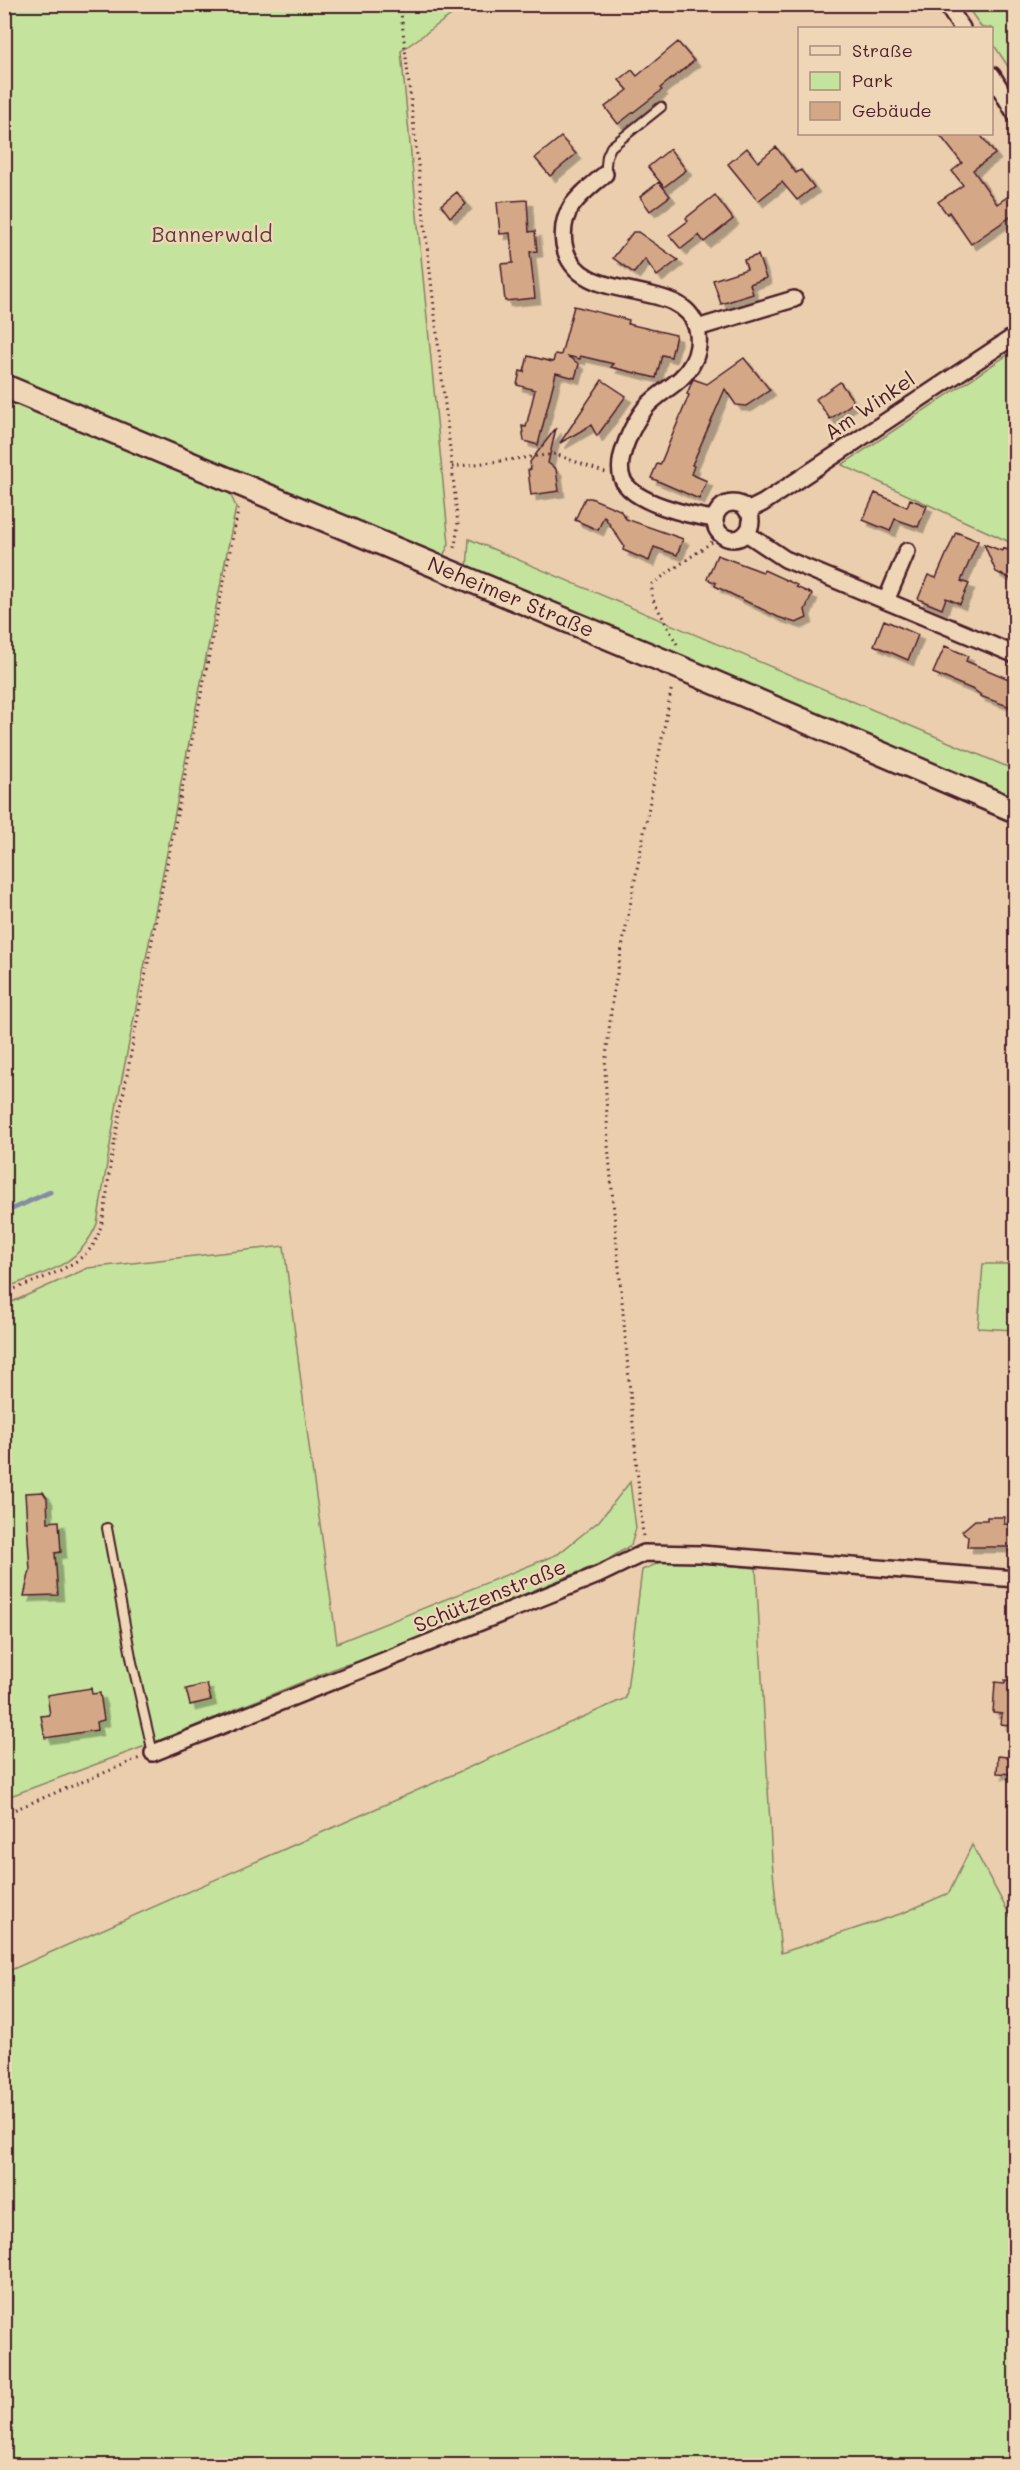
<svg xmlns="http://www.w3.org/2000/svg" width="1020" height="2470" font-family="Mali,sans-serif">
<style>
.green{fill:#c4e39c;stroke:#878164;stroke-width:1.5}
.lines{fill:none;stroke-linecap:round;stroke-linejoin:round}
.stream{stroke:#858ba5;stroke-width:5}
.building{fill:#d4a887;stroke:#4a1f2b;stroke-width:1.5;filter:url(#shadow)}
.lane-casing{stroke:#4a1f2b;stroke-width:12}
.street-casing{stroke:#4a1f2b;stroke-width:20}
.secondary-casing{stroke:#4a1f2b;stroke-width:27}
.path{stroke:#4a1f2b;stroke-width:3;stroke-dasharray:1.5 4.5;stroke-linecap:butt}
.lane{stroke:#eed6b6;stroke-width:8}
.street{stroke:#eed6b6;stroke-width:15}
.secondary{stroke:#eed6b6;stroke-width:22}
.labels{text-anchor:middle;stroke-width:5;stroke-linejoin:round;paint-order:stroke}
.park-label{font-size:21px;fill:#5c3c3c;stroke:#eed6b6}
.street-label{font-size:21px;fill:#4a1f2b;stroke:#eed6b6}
</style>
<defs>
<filter id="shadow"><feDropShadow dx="5.5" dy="5.5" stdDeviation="0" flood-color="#0004"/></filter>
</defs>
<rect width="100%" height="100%" fill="#eacead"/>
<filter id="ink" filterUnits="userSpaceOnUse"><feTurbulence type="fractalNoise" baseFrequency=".0167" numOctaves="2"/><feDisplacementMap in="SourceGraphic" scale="12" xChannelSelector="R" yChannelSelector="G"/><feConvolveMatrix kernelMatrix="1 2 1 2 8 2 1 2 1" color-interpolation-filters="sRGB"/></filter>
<g filter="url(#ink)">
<path class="green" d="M4,5H465L401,51L449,544L444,554L436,555L5,375Z
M966,5H1015V77L992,42V28H982Z
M1015,350L1014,544L842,465Z
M5,395L229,491L236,507L117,1103L97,1224C78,1268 45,1272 5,1288Z
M469,539L1015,770V801L467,569Z
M284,1246L310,1454L337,1643L558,1554L599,1521L630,1482L636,1528L631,1545L606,1561L360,1661L341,1666L148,1745L5,1798V1305L88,1268Z
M983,1264H1015V1330L978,1328Z
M666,1560L756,1568L772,1861L781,1953L903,1913L949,1893L972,1845L1015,1925V2465H5L4,1973L626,1698L642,1570Z"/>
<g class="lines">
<path class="stream" d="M4,1208L12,1209L50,1192"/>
</g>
<path class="building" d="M678,42L694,61L660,88L662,90L618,124L605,107L628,90L619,80L632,70L637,76Z
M939,134H980L995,154L973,170L997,204L1016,191V213L971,244L949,212L947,214L938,202L963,185L952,171L962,163Z
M561,137L576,154L550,176L535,158Z
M776,147L796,173L801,170L814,187L797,200L782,182L758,201L728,164L747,148L758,162Z
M670,149L686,170L664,187L648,167Z
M659,182L670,196L650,211L640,197Z
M457,192L466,204L450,217L441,205Z
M715,195L733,219L704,242L699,235L681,249L669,235L688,221L686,218Z
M527,200L529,232L535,231L537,251L530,252L535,298L505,301L501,264L513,263L510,233L500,234L497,202Z
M633,232H638L678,260L657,276L645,259L634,273L613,258Z
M758,255L766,278L750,284L753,294L721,304L713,280L747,269L744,260Z
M574,306L629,320L628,324L676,335L671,357L662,355L656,378L611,367L614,364L580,356V359L567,356L579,364L575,378L556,373L538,445L524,441L522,426L526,427L535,390L517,385L520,371L524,372L528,356L553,362L555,354L561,355Z
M744,358L770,390L746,406L736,405L725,389L692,465L694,466L691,474L707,481L699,499L651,478L657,464L660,465L689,395L687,394L693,379L707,384Z
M602,380L626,396L597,436L591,425L560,443Z
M840,382L854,402L830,419L816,399Z
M556,428L548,463L556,469L559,491L531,495L528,470L531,469L530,462Z
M875,493L907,507L910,499L927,506L918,527L895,519L890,531L863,520Z
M585,498H591L620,510L626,519L683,539L677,555L654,547L649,561L623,550L624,546L604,516L598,530L575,520Z
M956,532L978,541L961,581L969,584L960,604L946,598L942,609L918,599L928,575L936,578Z
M984,544L1002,551L1003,548L1016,553V581L996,572Z
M717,555L763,572L764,570L797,585L796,587L812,594L805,610L807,618L796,623L778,617L715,586L716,583L707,579Z
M884,620L918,635L908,660L874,645Z
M945,646L968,656L966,661L1016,682V709L980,696L981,695L974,690L933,673Z
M43,1492L47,1498L48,1522L59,1521L61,1552L55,1553L58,1595L24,1596L30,1570L25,1493Z
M987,1517H1005L1004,1524L1016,1525V1547H967L968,1537L962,1531L975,1520H987Z
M1005,1680L1016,1681V1726L1001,1724L1002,1714L993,1713L995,1682L1005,1683Z
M207,1684L211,1700L190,1705L186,1689Z
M91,1688L92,1694L100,1693L104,1720L96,1722L97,1730L45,1738L41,1716L50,1715L47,1695Z
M998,1756L1016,1758V1774L997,1773Z"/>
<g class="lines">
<defs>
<path id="lane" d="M605,174L607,156L611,147L661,107
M107,1528L132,1662L153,1753"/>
<path id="street" d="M946,4L962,28
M992,75L1016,115
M605,174C581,195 559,208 564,244C575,310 683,273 697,329C700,340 698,354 692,364C682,383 660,391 646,407C634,422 615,459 622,478C631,503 692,516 715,519
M697,328L794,299
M715 521a18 18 0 1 1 36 0a18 18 0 1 1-36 0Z
M747,511L763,503L1016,335
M746,533L785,559L1016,655
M886,601L907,551
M153,1753L598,1575L644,1553L701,1554L1016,1579"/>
<g id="secondary">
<path id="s1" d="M4,386L676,666L1016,811"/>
</g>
</defs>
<use href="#lane" class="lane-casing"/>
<use href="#street" class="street-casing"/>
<use href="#secondary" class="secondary-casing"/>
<path class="path" d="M400,4L452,467L458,525L454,552
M452,467L555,454L606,473
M677,644L652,598V584L722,535
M4,1293C31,1282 84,1267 96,1240C106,1218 107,1189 110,1166L156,919L239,506
M643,1536L608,1145L605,1066L613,995L672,686
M4,1814L140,1758"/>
<use href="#lane" class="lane"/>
<use href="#street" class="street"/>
<use href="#secondary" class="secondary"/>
</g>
</g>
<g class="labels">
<g class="park-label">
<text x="212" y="242">Bannerwald</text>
</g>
<g class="street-label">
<text transform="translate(870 406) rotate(-34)" y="7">Am Winkel</text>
<text dy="7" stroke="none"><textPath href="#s1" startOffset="549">Neheimer Straße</textPath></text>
<text transform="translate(490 1596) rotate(-22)" y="7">Schützenstraße</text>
</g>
</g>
<rect width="1020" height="2470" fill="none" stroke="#eed6b6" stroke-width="24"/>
<rect x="12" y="12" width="996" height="2446" fill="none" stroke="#4a1f2b" stroke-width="2" filter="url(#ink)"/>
<rect x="798" y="27" width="195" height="108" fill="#eed6b6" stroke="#ac8d7e" stroke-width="1.5"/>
<rect x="810" y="46" width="30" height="9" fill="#eed6b6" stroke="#ac8d7e" stroke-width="1.5"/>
<text x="852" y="57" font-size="18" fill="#4a1f2b">Straße</text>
<rect x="810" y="72" width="30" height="18" fill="#c4e39c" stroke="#ac8d7e" stroke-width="1.5"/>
<text x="852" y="87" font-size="18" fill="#4a1f2b">Park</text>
<rect x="810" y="102" width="30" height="18" fill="#d4a887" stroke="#ac8d7e" stroke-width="1.5"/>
<text x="852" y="117" font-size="18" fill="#4a1f2b">Gebäude</text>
</svg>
